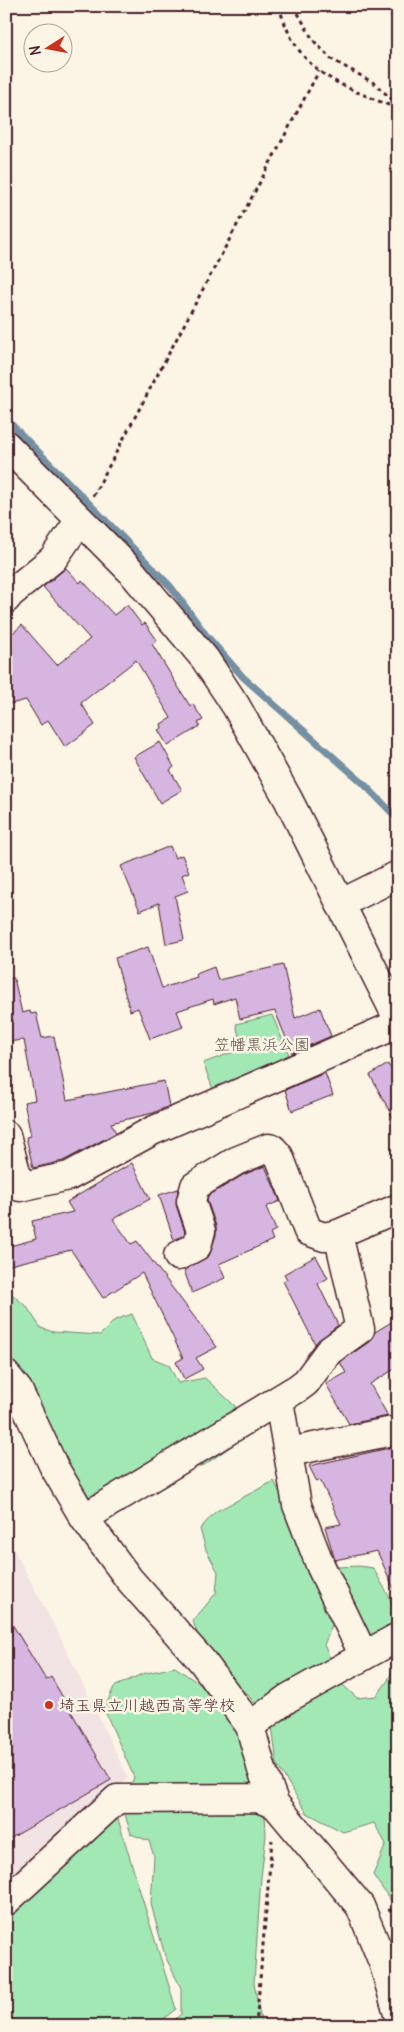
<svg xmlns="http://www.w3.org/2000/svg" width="404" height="2032" font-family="Delius,'Klee One',sans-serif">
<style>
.built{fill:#f1e2e4}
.green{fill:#a2e8b4;stroke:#768470}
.water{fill:#92dbf3;stroke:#7590a3}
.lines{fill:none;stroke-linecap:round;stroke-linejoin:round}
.stream{stroke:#7590a3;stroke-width:7}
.building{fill:#d6b5e0;stroke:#4a1f2b}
.minor-casing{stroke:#4a1f2b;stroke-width:31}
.tertiary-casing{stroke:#4a1f2b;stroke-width:31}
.path{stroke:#4a1f2b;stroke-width:3;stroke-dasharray:4 4;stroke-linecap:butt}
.minor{stroke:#fcf5e5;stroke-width:28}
.tertiary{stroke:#fcf5e5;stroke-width:28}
.poi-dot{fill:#c8321e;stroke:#fcf5e5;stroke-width:2}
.labels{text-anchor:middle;stroke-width:5;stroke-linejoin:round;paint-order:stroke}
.park-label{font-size:16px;fill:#60514d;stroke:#fcf5e5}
.poi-label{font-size:16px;fill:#4a1f2b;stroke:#fcf5e5;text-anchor:start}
</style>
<rect width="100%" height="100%" fill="#fcf5e5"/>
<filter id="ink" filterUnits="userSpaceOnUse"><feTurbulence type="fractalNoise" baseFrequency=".02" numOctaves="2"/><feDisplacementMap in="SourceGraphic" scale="10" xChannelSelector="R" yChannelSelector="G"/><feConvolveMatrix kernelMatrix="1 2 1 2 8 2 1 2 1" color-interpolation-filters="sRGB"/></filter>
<g filter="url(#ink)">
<path class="built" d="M6,1535L57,1631L128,1778L6,1889Z"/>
<path class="green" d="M272,1015L290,1057L213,1089L203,1063L242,1049L236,1024Z
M6,1289L27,1307L41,1328L53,1332L100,1335L115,1320L132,1314L152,1358L169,1365L178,1383L205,1378L235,1406L241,1439L206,1464L93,1502L66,1463L21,1373L6,1358Z
M274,1481L283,1499L315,1523L338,1567L359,1566L373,1568C383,1586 398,1608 398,1628L371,1644L360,1628L332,1625L324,1645L343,1685L357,1698L376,1696L387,1682L394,1667L398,1666V1911L373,1875L386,1844L374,1823L343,1832L307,1813L277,1765L272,1726L248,1695L233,1683L213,1651L199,1639L193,1621L216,1593L218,1572L206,1550L200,1529L215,1512Z
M175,1667L201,1685L217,1707L242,1734L265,1812L266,1836L261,1877L254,1983L262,2026H167L181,2014V1988L165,1956L151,1904L154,1856L149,1841L131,1834L123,1808L134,1777L104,1709L114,1687L142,1674Z
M117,1816L176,2009L154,2026H6V1921Z"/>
<path class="water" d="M382,6H398V26Z"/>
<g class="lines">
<path class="stream" d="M6,419L171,587L206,635L243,677L364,784L398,819"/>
</g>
<path class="building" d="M66,568L80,583L82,580L114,615L127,605L142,625L145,623L157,640L152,644L190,706L193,704L203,720L198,723L200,726L168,746L158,730L162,728L161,724L171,718L136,660L81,703L95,725L65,747L48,720L41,725L26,700L6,705V639L22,625L57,665L90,639L43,587Z
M160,742L174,767L170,770L182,790L160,803L134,757Z
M170,846L175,858L182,855L189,872L182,875L188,891L175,896L184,940L166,944L159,903L140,911L121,866Z
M148,947L162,988L197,977L196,974L214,967L218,980L283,965L295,1018L320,1008L331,1036L292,1053L275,1011L240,1019L235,997L214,1004L213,999L177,1011L183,1027L150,1039L138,1008L130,1011L115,958Z
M14,978L22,1013L30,1011L31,1014L36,1013L42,1038L54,1036L67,1100L164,1081L169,1106L153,1113L111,1123L116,1133L63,1161L33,1168L26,1137L31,1136L24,1102L35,1100L24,1040L6,1042V979Z
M388,1064L398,1081V1127L370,1075Z
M325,1073L333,1095L292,1111L285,1090Z
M132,1163L150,1199L113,1219L131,1244L137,1241L217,1347L196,1358L203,1369L184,1379L176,1362L183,1358L142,1273L103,1298L71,1250L6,1266V1247L36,1239L32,1221L73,1212L67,1202Z
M265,1166L280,1201L266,1207L276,1230L270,1233L273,1240L219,1264L225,1278L192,1293L184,1270L209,1256L216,1235V1226L207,1200L208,1196L243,1175Z
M178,1189L176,1205L185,1232L184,1235L174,1240L159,1195Z
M316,1256L328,1278L318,1284L338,1325L315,1344L283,1281L287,1279L284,1274Z
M398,1318V1367L370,1384L388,1416L349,1424L326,1384L346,1373L340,1362L369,1342L375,1332Z
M398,1446V1598L377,1551L335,1560L325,1527L341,1524L320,1480L317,1482L309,1466Z
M6,1614L46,1680L51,1677L111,1780L6,1841Z"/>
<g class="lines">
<defs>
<path id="minor" d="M6,599L10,594L53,559L80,520
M340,904L398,875
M6,1135L20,1187L69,1176L152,1131L398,1024
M178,1256L197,1246L201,1231L191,1201L195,1186L236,1161L268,1148L273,1149L279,1156L308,1231L324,1237L338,1234L398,1208
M6,1375L18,1390L54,1467L84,1518L129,1579L202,1661L250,1726L262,1770L275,1804L360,1906L384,1965L398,2014
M279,1401L297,1505L321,1567L364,1656
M289,1452L398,1430
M84,1518L298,1388L306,1382L329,1351L360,1329L338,1234
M250,1726L288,1698L398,1637
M6,1901L117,1799L257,1798L275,1804"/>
<path id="tertiary" d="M6,445L131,571L205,659L236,706L288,799L398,1019"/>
</defs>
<use href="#minor" class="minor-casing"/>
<use href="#tertiary" class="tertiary-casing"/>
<path class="path" d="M279,6C298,75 339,84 398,109
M294,6L313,40L331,59L374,83L398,105
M93,496L319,71
M388,1910L398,1911
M256,2026L272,1840"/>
<use href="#minor" class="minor"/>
<use href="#tertiary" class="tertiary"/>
</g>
</g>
<circle class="poi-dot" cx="49" cy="1705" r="5"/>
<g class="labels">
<g class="park-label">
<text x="262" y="1050">笠幡黒浜公園</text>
</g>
<g class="poi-label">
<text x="59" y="1711">埼玉県立川越西高等学校</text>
</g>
</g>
<rect width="404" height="2032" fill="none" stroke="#fcf5e5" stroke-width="25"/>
<rect x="12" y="12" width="379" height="2007" fill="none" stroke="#4a1f2b" stroke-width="2" filter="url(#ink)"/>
<g transform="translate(48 48) rotate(259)"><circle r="24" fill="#fcf5e5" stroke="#b59f9b"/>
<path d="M0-4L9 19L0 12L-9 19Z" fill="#c8321e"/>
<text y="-8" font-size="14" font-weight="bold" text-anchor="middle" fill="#4a1f2b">N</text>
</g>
</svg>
